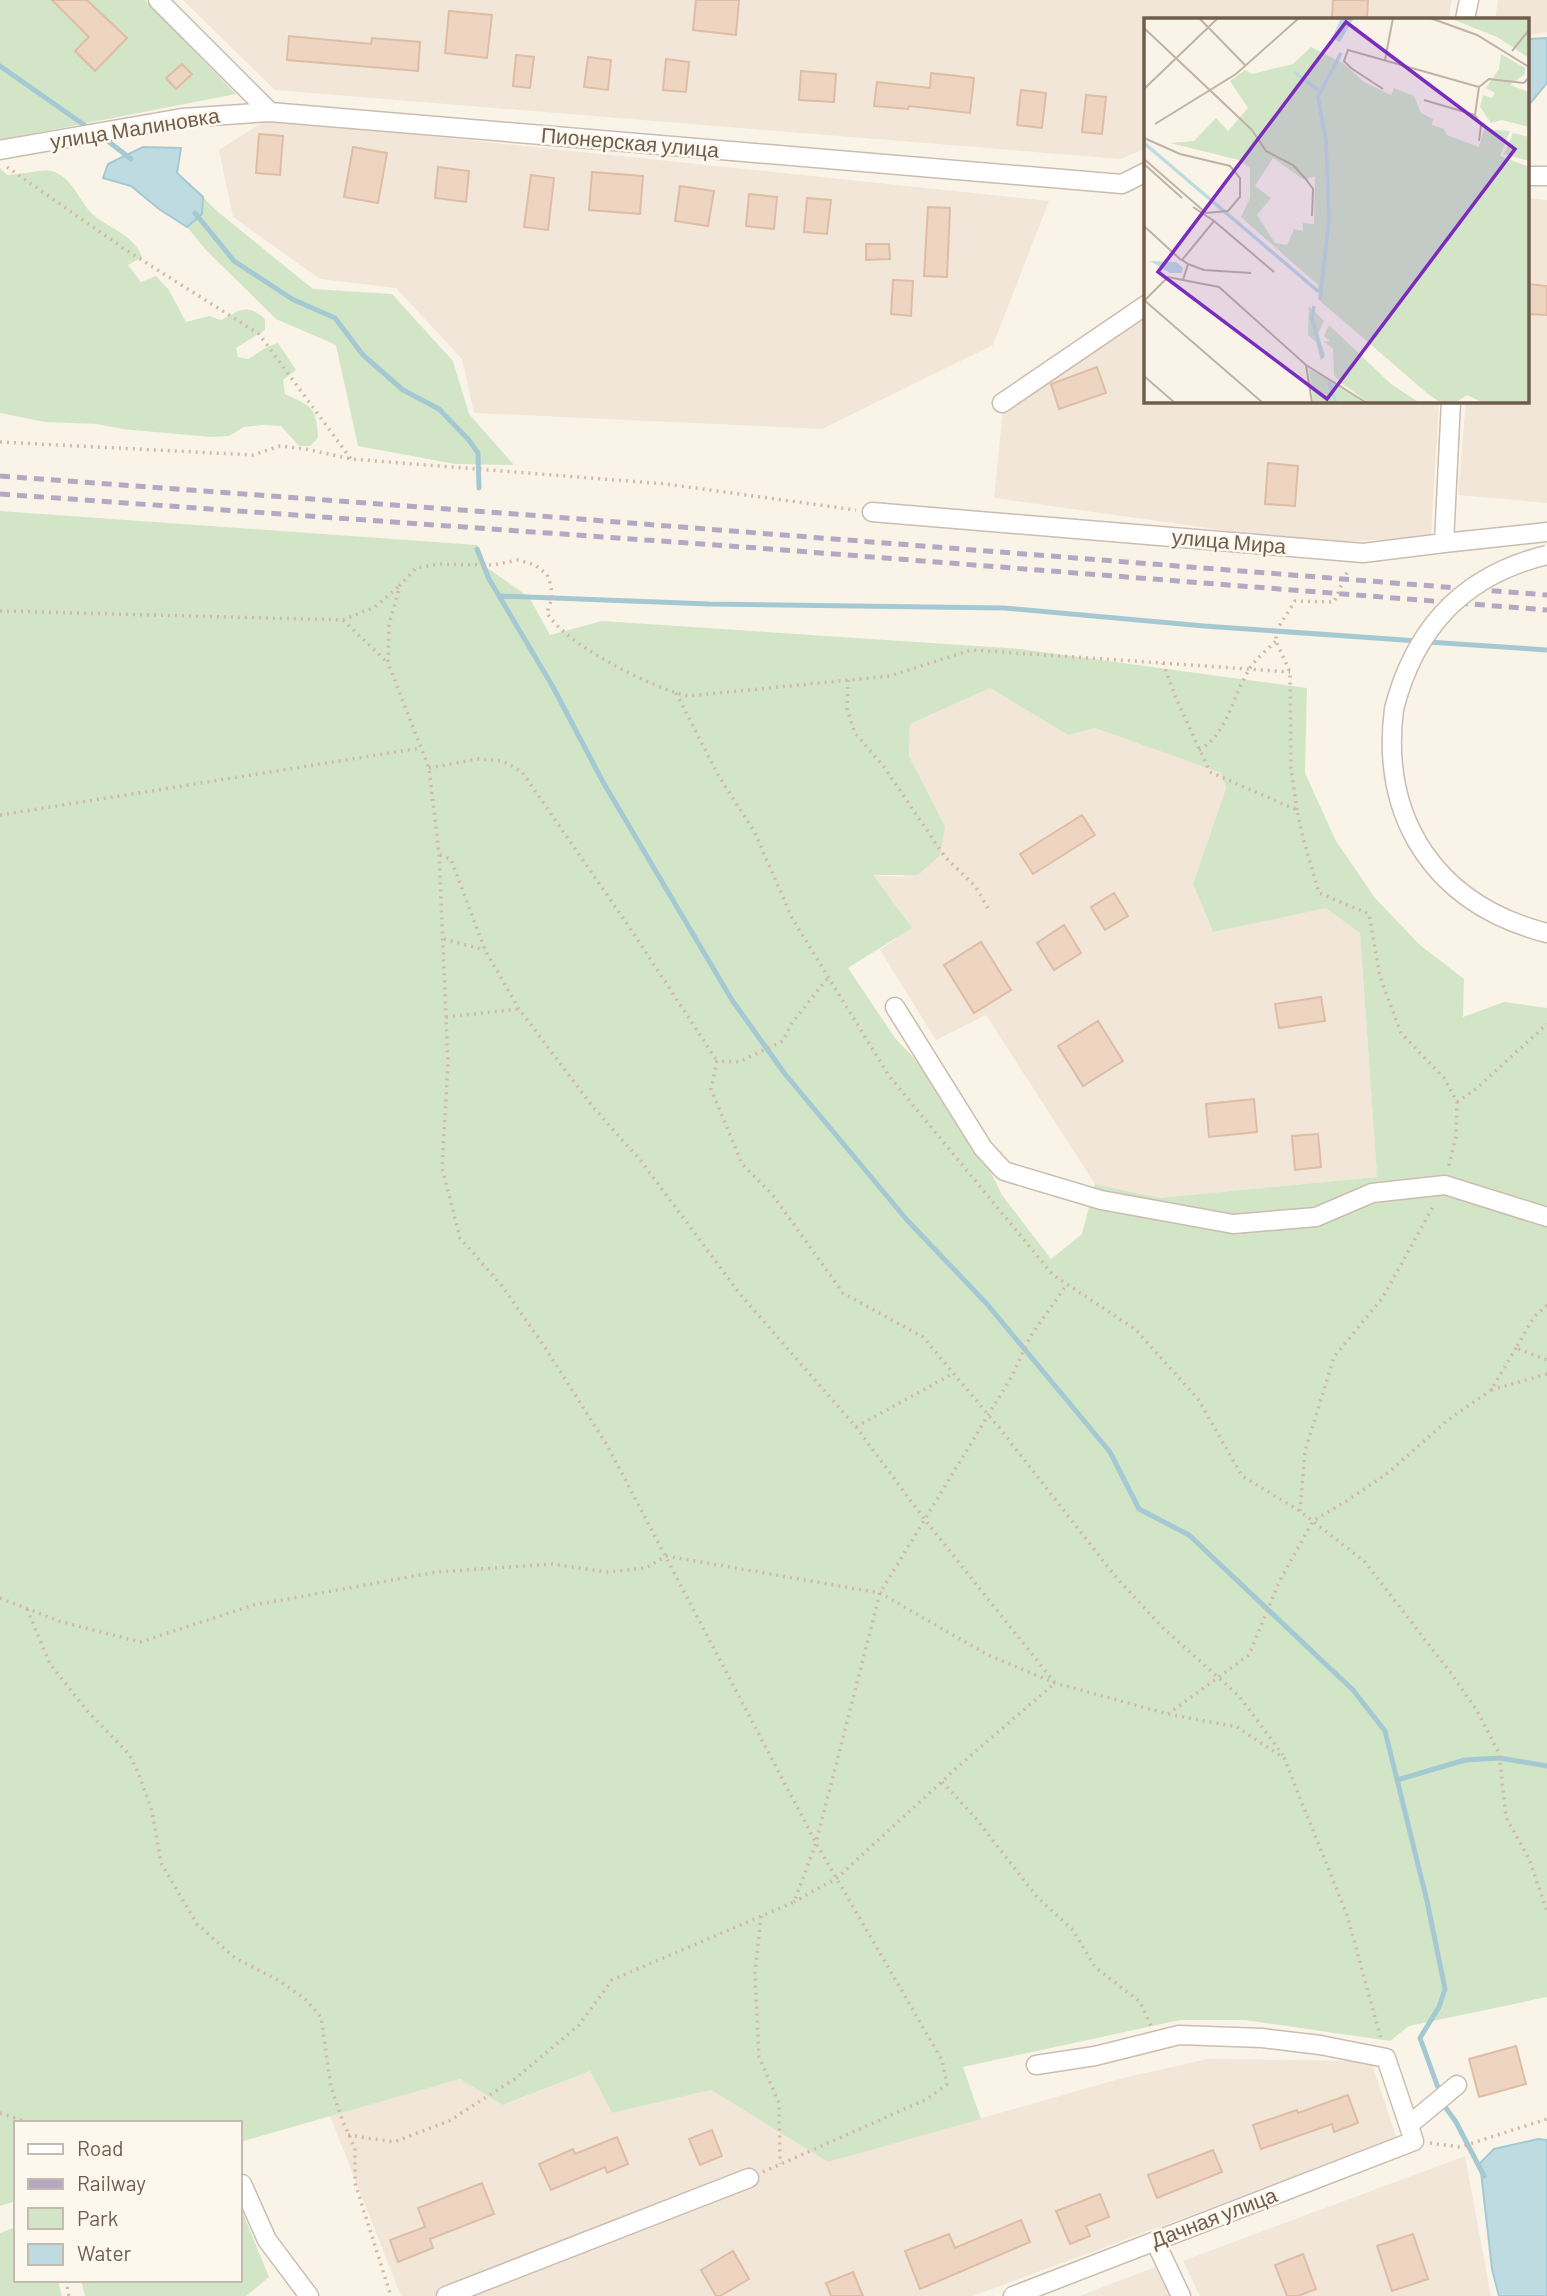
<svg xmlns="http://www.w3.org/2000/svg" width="1547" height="2296" font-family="Barlow,sans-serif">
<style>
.residential{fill:#f1e6d7}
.green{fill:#d2e6c7;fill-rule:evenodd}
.water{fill:#bedbe2;stroke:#a5c9d3;stroke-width:2}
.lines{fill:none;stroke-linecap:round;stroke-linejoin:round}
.stream{stroke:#a5c9d3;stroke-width:5}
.building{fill:#edd5c2;stroke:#debda4;stroke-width:2}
.minor-casing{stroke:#cbbcaf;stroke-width:21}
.path{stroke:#d2b9a5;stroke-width:3.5;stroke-dasharray:2 5;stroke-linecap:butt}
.minor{stroke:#fff;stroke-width:18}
.rail{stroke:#b7a7c3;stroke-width:5;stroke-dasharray:10 7;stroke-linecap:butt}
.minor-bridge-casing{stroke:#cbbcaf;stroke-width:21;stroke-linecap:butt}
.minor-bridge{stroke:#fff;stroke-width:18}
.labels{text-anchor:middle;stroke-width:5;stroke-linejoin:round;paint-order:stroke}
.street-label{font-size:21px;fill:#715d4e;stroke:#fdf8ee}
.inset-river{fill:none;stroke:#bedbe2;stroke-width:3.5}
.inset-road{fill:none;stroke:#bfb3a5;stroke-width:2}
.view{fill:#7b2cbf;fill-opacity:0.15;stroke:#7b2cbf;stroke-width:3.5}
.inset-edge{fill:none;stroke:#715d4e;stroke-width:3.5}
</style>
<rect width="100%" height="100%" fill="#faf4e8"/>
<path class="residential" d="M183,0H1452L1449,16L1442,19H1146V148L1121,159L275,90Z
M1498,0H1547V32L1528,35V19H1495Z
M268,119L1049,201L993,345L822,429L474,413L462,359L396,288L320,279L233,217L219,150Z
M1528,198L1547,200V503L1458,495L1466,401H1528Z
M1146,312V401H1439L1431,537L1315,543L994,498L1003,409Z
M990,688L1068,735L1095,728L1221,773L1226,788L1193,884L1213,932L1327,907L1360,933L1377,1177L1159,1198L1095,1184L986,1015L936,1040L880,950L911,928L872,875L903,877L945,826L909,756L910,724Z
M1207,2059L1371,2061L1397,2139L973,2296H401L330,2116L460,2079L504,2105L590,2071L612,2113L711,2090L828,2162L1119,2079Z
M1465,2156L1491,2296H1200L1183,2261Z
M1155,2267L1170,2296H1080Z"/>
<path class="green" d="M0,0H145L236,94L0,140Z
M0,168L7,175C19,175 42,169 51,171C74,176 80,206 97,218C113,229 135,237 142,257L128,265L141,282L156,276L169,290L186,322L209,316L221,320C240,310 247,303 265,319V330L236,348L238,357L248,359L267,347L278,343L296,370L283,380L285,394C311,406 317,407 318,438L310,446H299L281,426L262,425L244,427L229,436L211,437L122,429L97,424L45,422L0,413Z
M203,197L218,212L313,289L392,294L453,361L469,414L514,465L455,464L358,446L336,345L276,319L206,250L187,227L202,214Z
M0,511L477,545L483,565L529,597L550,635L602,621L1020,649L1307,688L1305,773L1336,841L1375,898L1420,945L1464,979L1463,1017L1504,1002L1547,1008V1997L1409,2026L1390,2041L1245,2020H1180L963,2067L981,2119L828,2162L711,2090L612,2113L590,2071L503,2105L460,2079L240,2142V2123H16V2201L0,2206ZM990,688L1068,735L1095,728L1221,773L1226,788L1193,884L1213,932L1326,908L1360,933L1377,1177L1159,1198L1095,1184L1082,1234L1051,1259L1002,1195L978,1146L932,1077L895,1038L848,968L912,928L873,875H918L940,855L945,826L909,756L910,724Z
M240,2206L269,2277L246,2296H85L81,2280H240Z
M16,2227V2280H58L62,2296H0V2233Z"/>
<path class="water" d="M1547,38V83L1528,106V39Z
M143,147L181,148L177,173L203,197L202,214L187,227L159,209L131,186L103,178L108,164Z
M1538,2139L1547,2140V2296H1499L1492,2269L1480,2163L1494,2149Z"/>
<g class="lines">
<path class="stream" d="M0,66L90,129
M104,138L131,159
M195,213L234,261L292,299L335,318L363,355L403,390L439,409L468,439L478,453L479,488
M477,549L489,579L553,687L603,782L732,1000L785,1074L907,1220L987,1304L1110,1452L1139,1509L1189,1535L1353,1690L1385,1731L1427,1901L1445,1989L1439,2007L1420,2038L1440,2093
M499,596L709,604L1004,608L1204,626L1418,641
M1428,642L1547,650
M1397,1780L1465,1760L1500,1758L1547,1766
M1443,2104L1456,2122L1484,2176"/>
</g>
<path class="building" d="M52,0H87L127,38L95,71L75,51L89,37Z
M696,0H739L736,35L693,30Z
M1333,0H1368L1367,19H1332Z
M449,11L492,15L487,58L445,53Z
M289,36L371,44L372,38L420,42L418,71L287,60Z
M516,55L534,57L530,88L513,86Z
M588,57L611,60L608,90L584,87Z
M666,59L689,62L686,92L663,90Z
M182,64L192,74L176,89L166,78Z
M801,71L836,74L834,102L799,100Z
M931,73L974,78L970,113L909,106L908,109L874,106L877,82L930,88Z
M1021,90L1046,93L1042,128L1017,125Z
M1086,95L1106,97L1102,134L1082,132Z
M259,134L283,136L280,175L256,173Z
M353,147L387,153L378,203L344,197Z
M438,167L469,171L466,202L435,198Z
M592,172L643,176L640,214L589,210Z
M531,175L554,178L548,230L524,227Z
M680,186L714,191L708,226L675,221Z
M749,194L777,197L774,229L746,226Z
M807,198L831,200L827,234L804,232Z
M928,207L950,208L947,277L924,276Z
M866,244H889L890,259L866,260Z
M893,280L913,281L911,316L891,314Z
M1528,284L1547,286V315L1528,314Z
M1097,367L1106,393L1059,409L1051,384Z
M1268,463L1298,466L1295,506L1265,504Z
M1082,815L1095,835L1033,874L1020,854Z
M1114,893L1128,916L1105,930L1091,907Z
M1064,925L1081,953L1054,970L1037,943Z
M981,942L1011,990L974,1013L944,965Z
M1321,997L1325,1021L1279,1028L1275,1004Z
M1098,1021L1123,1061L1083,1086L1058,1046Z
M1254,1099L1257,1132L1209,1137L1206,1104Z
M1318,1134L1321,1167L1295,1170L1292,1136Z
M1516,2046L1526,2084L1479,2097L1469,2059Z
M1348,2095L1358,2123L1334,2132L1332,2124L1261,2149L1253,2125L1297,2110L1298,2113Z
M712,2130L722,2156L700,2165L689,2139Z
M617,2137L628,2164L607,2173L605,2167L551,2190L539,2164L573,2149L575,2154Z
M1213,2150L1222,2172L1157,2198L1148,2175Z
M482,2183L494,2214L430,2239L433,2248L398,2262L390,2240L425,2227L418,2208Z
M1100,2194L1109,2217L1086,2226L1090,2236L1070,2244L1056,2211Z
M1021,2220L1030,2242L920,2289L905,2251L949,2234L955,2248Z
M1413,2234L1428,2279L1392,2291L1377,2246Z
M733,2251L749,2279L720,2296H716L701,2270Z
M1303,2254L1316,2289L1298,2296H1287L1275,2265Z
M853,2272L863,2296H831L826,2283Z"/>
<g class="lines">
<defs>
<path id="minor" d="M158,0L270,112
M1465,19L1469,0
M0,150L182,118L270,112L1122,184L1146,172
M1528,176H1547
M1002,403L1146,305
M872,512L1363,553L1444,543L1451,401
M1444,543L1547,532
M1394,709C1380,821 1437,905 1547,933
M895,1007L983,1148L1004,1171L1101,1200L1233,1224L1316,1217L1372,1193L1445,1185L1547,1217
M1409,2125L1457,2085
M242,2184L267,2240L309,2296
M1155,2241L1181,2296
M446,2296L749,2178
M1013,2296L1414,2141L1386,2058L1320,2045L1262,2038L1179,2035L1095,2056L1036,2065"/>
</defs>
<use href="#minor" class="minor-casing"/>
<path class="path" d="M7,167L123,248L259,334L351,459
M0,442L253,455L280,446L306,449L351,459L666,484L856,510
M0,611L343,620L375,607L398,587
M343,620L387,662
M1163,663L1290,672
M848,680L847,709L855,733L884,767L945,857L975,886L989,910
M676,693L718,775L754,831L792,918L889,1076L1053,1275L1135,1329L1198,1399L1242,1476L1300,1511L1365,1562L1450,1672L1476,1709L1499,1753L1506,1817L1529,1859L1547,1911
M1199,750C1228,734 1232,696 1249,670C1255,659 1267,650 1276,641
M429,768L478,759L503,761L522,772L630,928L717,1061
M1297,810L1291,768L1290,672L1276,641V631L1295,601L1334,602L1348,570
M0,815L421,748
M440,855L451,859L485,950L519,1009L593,1107L641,1161L740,1294L856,1427L925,1520L1055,1683L961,1764L837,1878L794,1902
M444,939L485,950
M827,979L791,1024L783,1041L739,1062L717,1061L711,1089L742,1164L772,1194L843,1293L923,1337L1001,1430L1115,1576L1163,1628L1239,1696L1283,1755
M446,1017L519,1009
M1457,1102L1477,1088L1547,1024
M1547,1305L1534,1317L1516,1348L1547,1360
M1516,1348L1491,1390L1547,1374
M856,1427L952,1374
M1300,1511L1305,1451L1334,1357L1383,1297L1434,1205
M0,1598L59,1621L140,1642L254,1605L437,1572L552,1564L607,1572L646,1568L666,1556L880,1593L988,1655L1055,1683L1168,1714L1237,1727L1284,1758L1347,1915L1381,2039
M27,1609L50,1664L89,1713L129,1754L137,1770L152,1811L161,1863L197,1924L235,1958L280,1981L305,1999L321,2017L331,2087L343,2122L355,2148V2183L391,2296
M1168,1714L1249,1655L1279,1582L1313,1521L1348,1500L1389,1472L1449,1419L1491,1390
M942,1782L973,1815L1038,1898L1073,1930L1095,1967L1140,2002L1151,2026
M761,1916L755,1973L759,2057L779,2103L780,2164
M0,2113L30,2123
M348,2135L394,2142L449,2121L516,2078L579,2025L612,1980L794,1902L816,1843L880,1593L1012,1376L1030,1337L1067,1284
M1430,2143L1460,2147L1547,2119
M763,2172L927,2099L947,2084L942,2060L816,1843L607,1445L546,1349L502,1286L460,1238L442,1168L448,1063L439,854L429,768L388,663L389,625L400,585L416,568L440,564L493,565L518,560L535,565L547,574L551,586L552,598L547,613C566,645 652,688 688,696L890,676L971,650L1163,663L1175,696L1210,772L1297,810L1302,834L1319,893L1369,914L1380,977L1401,1033L1444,1078L1457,1102L1456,1137L1448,1169
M66,2280L69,2296"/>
<use href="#minor" class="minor"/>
<path class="rail" d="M0,476L541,516L1547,595
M0,494L758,548L1547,610"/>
<defs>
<path id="minor-bridge" d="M1394,709C1415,627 1464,575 1547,555"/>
</defs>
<use href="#minor-bridge" class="minor-bridge-casing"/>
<use href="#minor-bridge" class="minor-bridge"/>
</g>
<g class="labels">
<g class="street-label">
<text transform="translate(135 129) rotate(-9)" y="7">улица Малиновка</text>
<text transform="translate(630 143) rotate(5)" y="7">Пионерская улица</text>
<text transform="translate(1229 542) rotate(5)" y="7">улица Мира</text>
<text transform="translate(1214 2218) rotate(-21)" y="7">Дачная улица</text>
</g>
</g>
<g transform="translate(1144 18)">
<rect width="385" height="385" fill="#faf4e8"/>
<path d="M305,0H385V40L353,19ZM167,29L199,45L220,64L247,77L250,70L270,78L277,95L289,101L288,107L300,111L303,117L335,129L340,111L366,113L356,138L385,149V385H340L323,377L311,385H297L284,376L175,282L174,267L97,199L106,180V150L95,142L26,125L50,123L72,100L84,113L104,90L86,63L101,52L108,56L149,46ZM129,140L160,162L171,158L170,206L159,205V213L150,211L143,227L131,225L113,197L127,180L111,168ZM357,36L381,50V56L366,67L385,74V109L358,102L347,105L336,89L339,77L348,80L351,75L342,70L355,51ZM369,115L385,119V143L360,136ZM165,288L180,303L174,316L181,337L177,343L172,324L164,317ZM185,307L247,366L276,385H225L197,365L190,357L189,331L180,324L186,323L180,318ZM165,351L197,367L221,385H169Z" fill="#d2e6c7" fill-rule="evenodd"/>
<path d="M197,0H210L196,24L188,20ZM6,243L32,244L39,250L38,255H26Z" fill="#bedbe2"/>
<path class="inset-river" d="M150,54L174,72M0,125L175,274M176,282L185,200L182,123L174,79L197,35M170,288L168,300L179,340M185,364L192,385"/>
<path class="inset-road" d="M55,0L102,48M286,0L333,17L385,49M0,10L108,112L122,133L149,147L161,160L169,171L168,198M368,33L385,12M241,42L249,0M0,71L74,0M239,71L207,50L200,43L204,32L335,69M280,82L331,97M11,106L92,56L155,0M0,120L36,136L86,148L96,160V179L84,193L62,195L0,141M335,123L337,107L331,97L335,69L345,61L380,65L385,59M0,146L38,180M49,189L70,203M0,208L37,242M44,246L60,252L107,255M39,262L75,269L162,347L223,385M0,282L119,385M0,283L24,259L39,262L44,246L38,242L70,203L130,254M162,347L168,385M0,358L31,385"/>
<path class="view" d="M202,4L371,131L183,381L14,254Z"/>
<rect width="385" height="385" class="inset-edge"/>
</g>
<rect x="14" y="2121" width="228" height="161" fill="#fdf8ee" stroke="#c5baae" stroke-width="2"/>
<rect x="28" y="2144" width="35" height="10" fill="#ffffff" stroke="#c5baae" stroke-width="2"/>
<text x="77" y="2156" font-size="21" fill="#715d4e">Road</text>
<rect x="28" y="2179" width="35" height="10" fill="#b7a7c3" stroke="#c5baae" stroke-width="2"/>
<text x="77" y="2191" font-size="21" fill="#715d4e">Railway</text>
<rect x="28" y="2208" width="35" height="21" fill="#d2e6c7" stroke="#c5baae" stroke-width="2"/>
<text x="77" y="2226" font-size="21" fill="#715d4e">Park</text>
<rect x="28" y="2244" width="35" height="21" fill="#bedbe2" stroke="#c5baae" stroke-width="2"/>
<text x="77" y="2261" font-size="21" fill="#715d4e">Water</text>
</svg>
